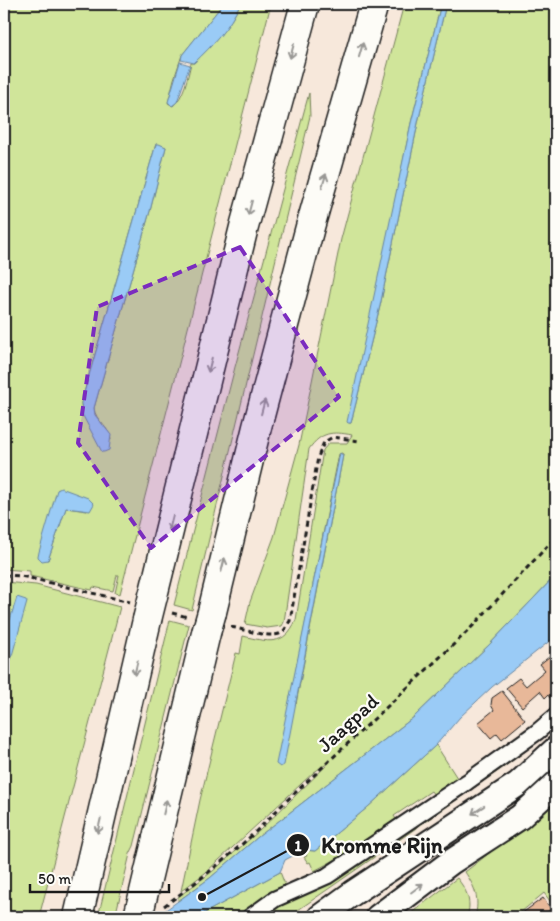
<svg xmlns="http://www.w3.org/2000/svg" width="560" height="921" font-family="Itim,sans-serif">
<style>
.green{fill:#d0e59a;stroke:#76805b;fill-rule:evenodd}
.water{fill:#9acbf6;stroke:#68859f}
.building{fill:#e8b899;stroke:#1c1c1c}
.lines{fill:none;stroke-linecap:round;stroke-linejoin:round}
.street-casing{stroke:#1c1c1c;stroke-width:19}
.primary-casing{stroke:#1c1c1c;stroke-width:28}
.highway-casing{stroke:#1c1c1c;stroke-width:31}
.path{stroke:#1c1c1c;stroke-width:3;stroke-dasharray:5 4;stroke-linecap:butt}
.street{stroke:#fdfcf7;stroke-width:15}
.primary{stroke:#fdfcf7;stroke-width:24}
.highway{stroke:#fdfcf7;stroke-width:28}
.highway-bridge-casing{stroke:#1c1c1c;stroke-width:31;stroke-linecap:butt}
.highway-bridge{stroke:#fdfcf7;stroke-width:28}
.oneway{stroke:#989794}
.marked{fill:#7b2cbf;fill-opacity:0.2;stroke:#7b2cbf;stroke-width:4;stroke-dasharray:10 6;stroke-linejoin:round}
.labels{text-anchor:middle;stroke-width:4.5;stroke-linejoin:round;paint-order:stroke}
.street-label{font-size:21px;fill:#1c1c1c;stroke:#fdfcf7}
.leader{fill:none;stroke:#1c1c1c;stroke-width:2}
.callout-dot{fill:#1c1c1c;stroke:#fdfcf7;stroke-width:2}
.mark-label{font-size:15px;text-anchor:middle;font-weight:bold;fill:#fff}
.callout-label{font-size:22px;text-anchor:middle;font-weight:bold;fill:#1c1c1c;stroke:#fdfcf7;stroke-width:4.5;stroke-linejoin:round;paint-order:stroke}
</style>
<rect width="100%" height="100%" fill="#f7e8db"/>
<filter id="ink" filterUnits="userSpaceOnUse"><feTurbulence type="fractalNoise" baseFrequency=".02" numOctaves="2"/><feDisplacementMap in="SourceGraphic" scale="10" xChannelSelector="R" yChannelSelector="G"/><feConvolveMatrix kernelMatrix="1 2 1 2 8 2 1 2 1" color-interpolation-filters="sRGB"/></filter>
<g filter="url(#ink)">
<path class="green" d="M4,4H223L182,55L174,79L168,103L173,106C184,97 188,76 191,63H194C212,45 230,27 240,4H271L120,594L115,593L119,575H117L113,591L93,587L92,590L30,576V571L4,569ZM156,144L166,147L150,211L94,408C95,421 110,427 111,440L82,415L81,403ZM58,489L87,511L66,508L48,560Z
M404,4H441L411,123L349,423H351L380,306L419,118L446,4H556V575L489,645L414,717L258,837L210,878L178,901V897L213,871L259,831L330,762L314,772L205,873L181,891L200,800L236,653L240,654L243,636C268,642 284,647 296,620L323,450L329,443H347L352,435C332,431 321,432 309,449L284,622L282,626L267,628L245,624L250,602L274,537L299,445L341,239ZM342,453L343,455L296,704V670L339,454Z
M309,93L310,116L192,610L174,605L235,367Z
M4,582L36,585L120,607L39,917H4Z
M170,620L189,625L134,846L130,854L115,917H98Z
M556,722V728L504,767L288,917H261Z
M436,745L459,781L434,795L431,791L394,816L396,819L344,855L314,871L310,862L308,863L304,857L307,856L304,850L315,851L368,807Z
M556,801V909L544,893L515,917H475C480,899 475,887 465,872Z
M280,872L286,887L234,917H197Z
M457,878C467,891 472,901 467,917H406Z"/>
<path class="water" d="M223,4H240C230,27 212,46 194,63L181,60L182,55Z
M441,4H446L419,118L380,306L351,423H348L347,422L411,123Z
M180,62L190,65L177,102L172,106L168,102Z
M156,144H159L166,147L150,211L94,408L95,415L111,435L109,450L104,452H102L82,414L81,403Z
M340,453L343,455L284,765L280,767L276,764Z
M61,488L88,498L94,504L90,511L66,508L48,560L42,561L38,557L39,552L57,490Z
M556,575V636L492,687L460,717L436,745L368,807L315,851L304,850L285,860L280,872L197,917H156L210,878L258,837L414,717L489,645Z
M17,597L26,600L27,602L4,684V639Z"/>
<path class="building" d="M554,653L556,656V693L550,698L548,695L545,698L540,691L522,707L506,688L519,678L526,686L545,670L540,664Z
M502,691L525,720L502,739L497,733L491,738L478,723L494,710L491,705L492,698Z
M543,898L551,909L540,917H523L521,914Z"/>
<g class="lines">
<defs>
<path id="street" d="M250,917L275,899L327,876L467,782L537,732L556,716"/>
<path id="primary" d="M320,917L353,893L518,784L556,749
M378,917L451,862L520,817L556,784"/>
<path id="highway" d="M153,596L244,227L305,4
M212,612L257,427L310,227L374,4
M78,917L147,620
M138,917L206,633"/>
</defs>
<use href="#street" class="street-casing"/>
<use href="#primary" class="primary-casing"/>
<use href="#highway" class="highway-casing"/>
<path class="path" d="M4,575L21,576L130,602
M172,613L188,617
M231,627C242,629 269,638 279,634C285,632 287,625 290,621L318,457L324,442L333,437L360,441
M164,906C205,876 246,844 281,806L468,631L556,537"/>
<use href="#street" class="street"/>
<use href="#primary" class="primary"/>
<use href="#highway" class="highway"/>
<defs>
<path id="highway-bridge" d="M147,620L153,596
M206,633L212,612"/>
</defs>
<use href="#highway-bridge" class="highway-bridge-casing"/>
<use href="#highway-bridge" class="highway-bridge"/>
</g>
<defs><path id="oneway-shaft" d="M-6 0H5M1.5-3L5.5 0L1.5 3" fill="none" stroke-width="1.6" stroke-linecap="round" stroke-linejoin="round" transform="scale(1.25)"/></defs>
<g class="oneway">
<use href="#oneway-shaft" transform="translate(361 50) rotate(-74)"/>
<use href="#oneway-shaft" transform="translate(292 51) rotate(105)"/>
<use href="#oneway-shaft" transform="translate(324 181) rotate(-73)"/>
<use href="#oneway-shaft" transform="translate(250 208) rotate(105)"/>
<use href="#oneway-shaft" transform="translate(210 365) rotate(104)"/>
<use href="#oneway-shaft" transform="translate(263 407) rotate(-75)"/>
<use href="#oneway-shaft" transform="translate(171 523) rotate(104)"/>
<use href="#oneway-shaft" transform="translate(223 565) rotate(-76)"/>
<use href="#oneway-shaft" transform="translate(136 668) rotate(103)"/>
<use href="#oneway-shaft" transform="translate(165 807) rotate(-77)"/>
<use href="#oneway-shaft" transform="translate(478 810) rotate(146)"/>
<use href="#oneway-shaft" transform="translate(99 826) rotate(103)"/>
<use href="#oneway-shaft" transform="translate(417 888) rotate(-37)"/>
</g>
</g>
<path class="marked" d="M240,247L339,397L151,548L78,443L97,307Z"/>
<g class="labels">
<g class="street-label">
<text transform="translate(348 723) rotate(-43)" y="7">Jaagpad</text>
</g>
</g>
<path class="leader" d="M202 897L298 845"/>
<g class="callout-dot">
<circle cx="202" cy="897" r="5"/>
<circle cx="298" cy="845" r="12"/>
</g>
<g class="mark-label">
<text x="298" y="851">1</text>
</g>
<g class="callout-label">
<text x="382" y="853">Kromme Rijn</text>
</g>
<rect width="560" height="921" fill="none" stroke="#fdfcf7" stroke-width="20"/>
<rect x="10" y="10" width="540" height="901" fill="none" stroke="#1c1c1c" stroke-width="2" filter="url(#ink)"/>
<path d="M30 884v8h139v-8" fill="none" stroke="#1c1c1c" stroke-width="2.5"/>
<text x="38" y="884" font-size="15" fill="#1c1c1c" stroke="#fdfcf7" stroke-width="4" paint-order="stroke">50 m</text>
</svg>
